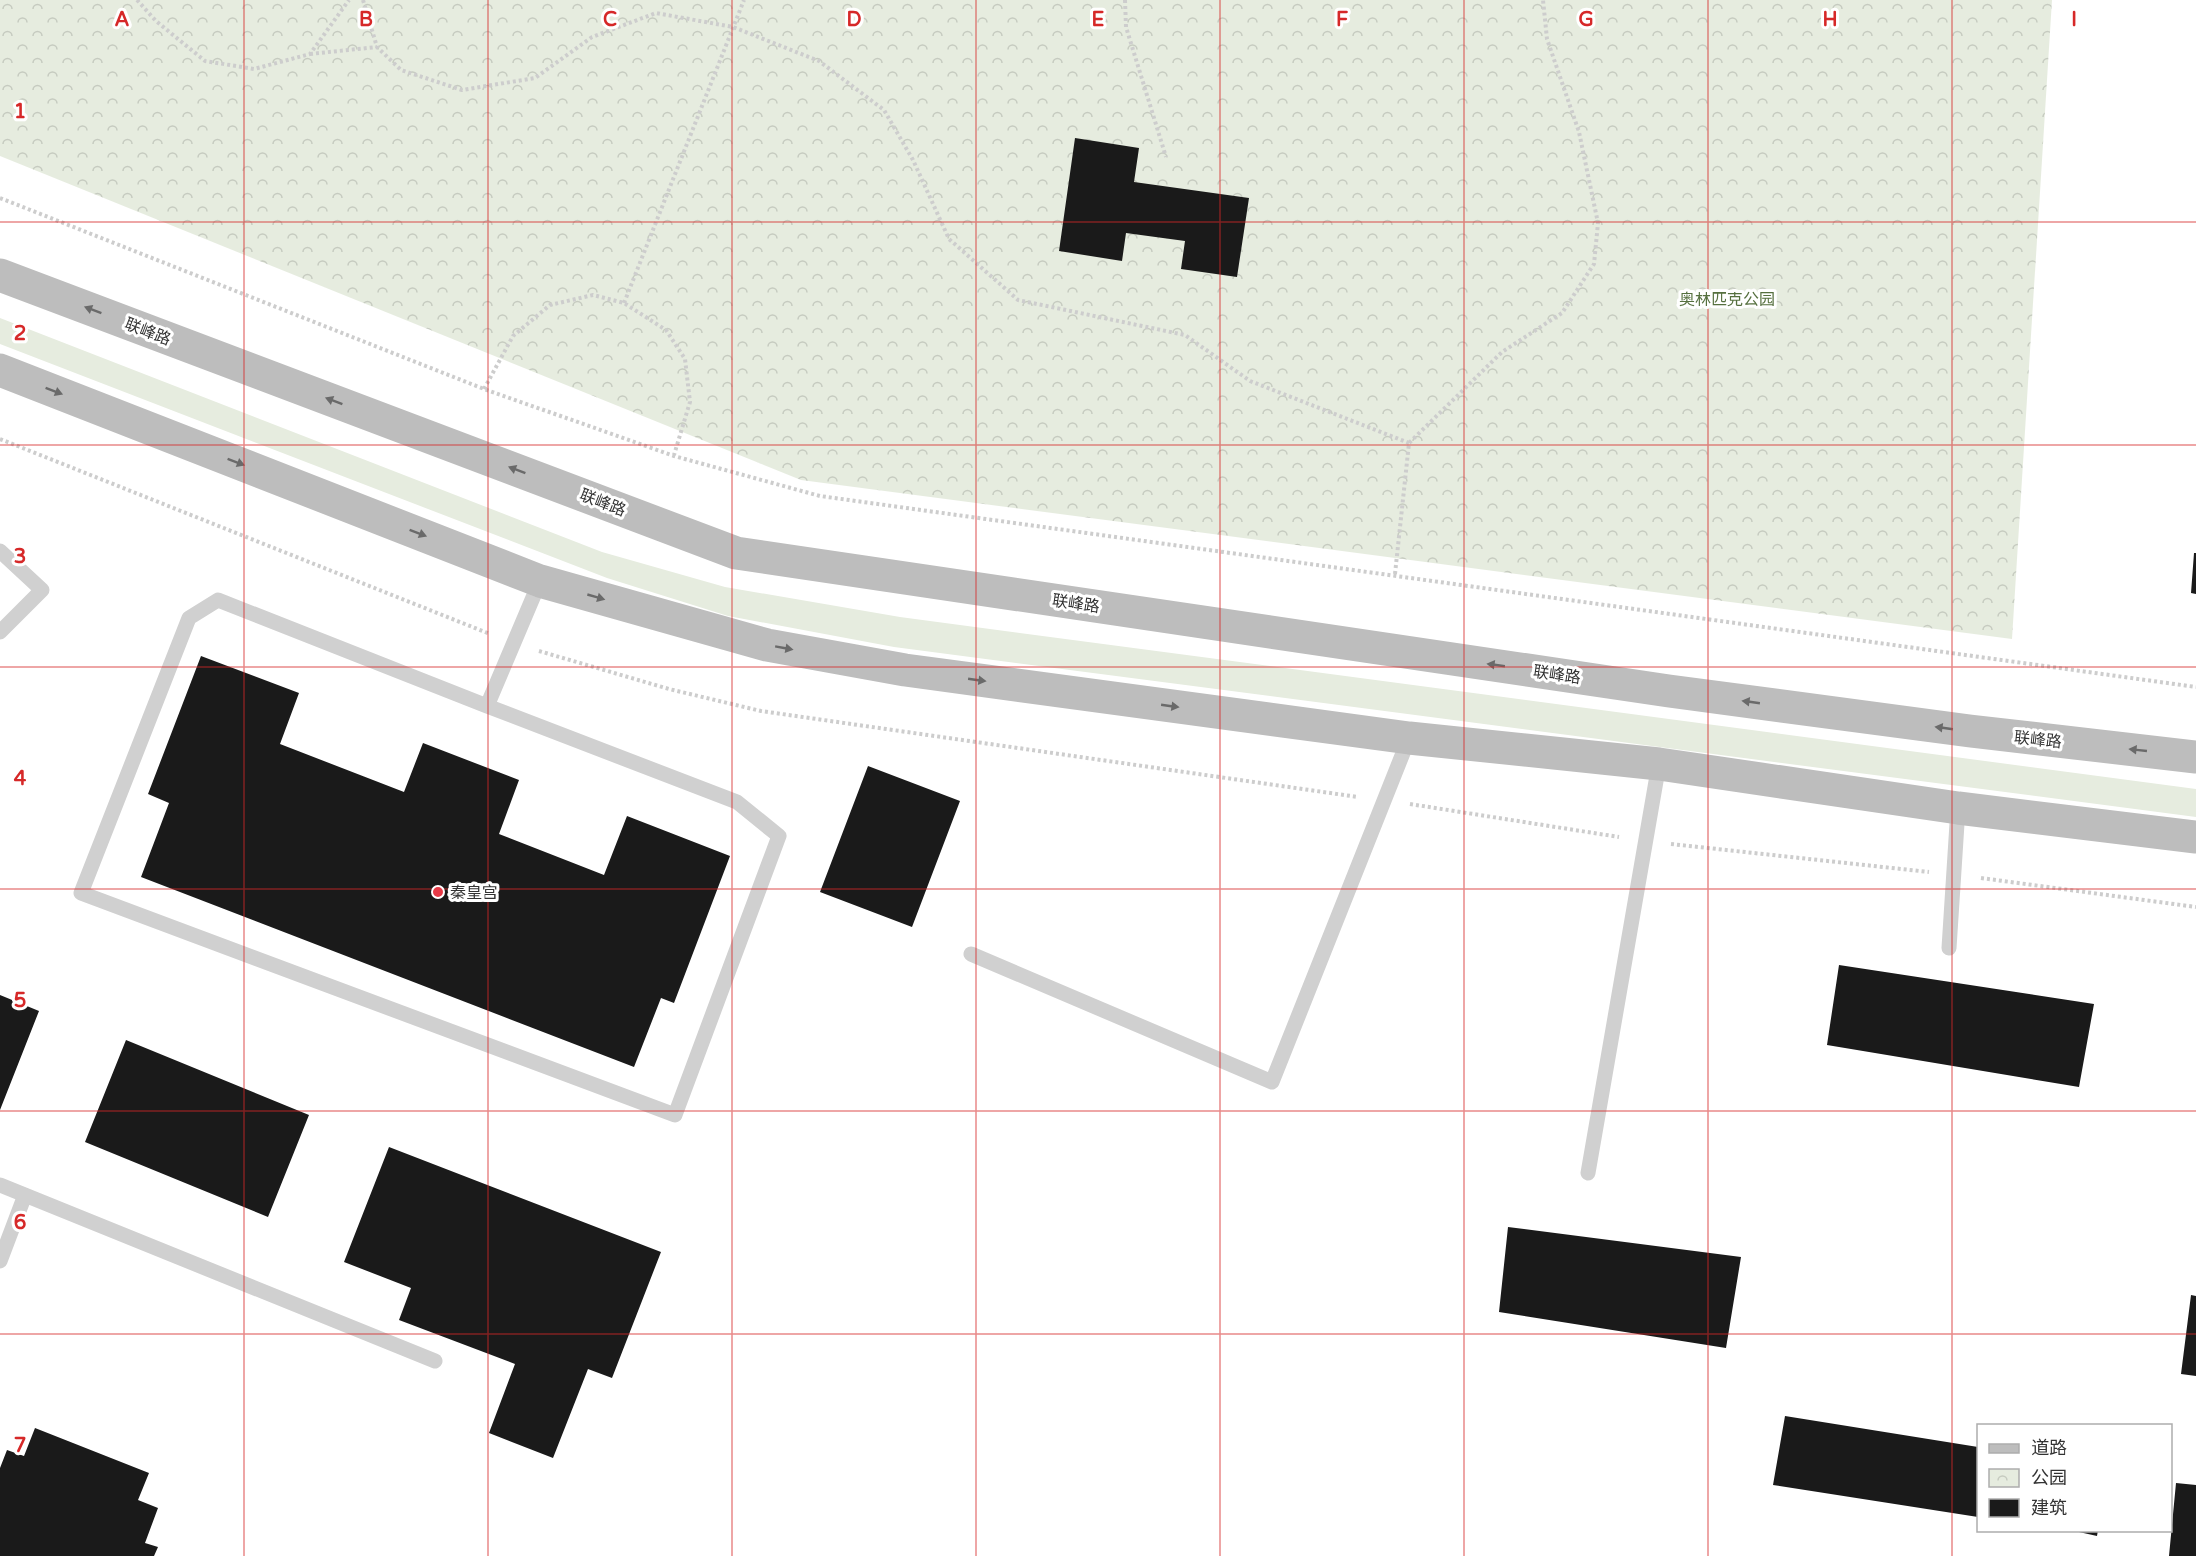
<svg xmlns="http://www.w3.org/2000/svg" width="2196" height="1556" font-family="'Varela Round','Noto Sans SC',sans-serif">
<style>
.green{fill:#e6ecdf}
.park{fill:url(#park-crowns)}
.building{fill:#1a1a1a}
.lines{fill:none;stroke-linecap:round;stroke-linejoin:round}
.path{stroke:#cdcdcd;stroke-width:4;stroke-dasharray:3 3;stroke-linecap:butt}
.lane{stroke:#d0d0d0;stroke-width:15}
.secondary{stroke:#bdbdbd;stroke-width:33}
.oneway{fill:#6a6a6a}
.grid{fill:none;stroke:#d62828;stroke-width:1.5;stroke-opacity:0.55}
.poi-dot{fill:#e63946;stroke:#fff;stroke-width:2}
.labels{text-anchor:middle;stroke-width:6;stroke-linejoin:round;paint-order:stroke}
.park-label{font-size:16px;fill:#56703f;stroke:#fff}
.street-label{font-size:16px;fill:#333;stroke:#fff}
.poi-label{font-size:16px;fill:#333;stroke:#fff;text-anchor:start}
.grid-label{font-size:20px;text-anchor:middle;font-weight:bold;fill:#d62828;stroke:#fff;stroke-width:6;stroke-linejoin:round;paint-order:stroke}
</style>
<defs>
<pattern id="park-crowns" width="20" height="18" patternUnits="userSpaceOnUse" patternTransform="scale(1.5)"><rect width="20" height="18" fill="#e6ecdf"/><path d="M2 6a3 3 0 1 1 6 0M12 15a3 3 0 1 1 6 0" fill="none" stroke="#c6cbc0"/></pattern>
</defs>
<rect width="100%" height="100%" fill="#fff"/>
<path class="green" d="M0,318L602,552L725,587L900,617L2196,789V817L894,647L728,616L607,578L0,344Z"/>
<path class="park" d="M0,0H2052L2012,639L801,480L0,156Z"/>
<path class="building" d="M1075,138L1139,148L1134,182L1249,198L1237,277L1181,269L1185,241L1126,233L1122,261L1059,251Z
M2194,553H2196V594L2191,593Z
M201,656L299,693L280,744L404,792L423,743L519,780L499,834L604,875L627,816L730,856L674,1003L661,998L634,1067L141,877L169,803L148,794Z
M868,766L960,801L912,927L820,892Z
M1839,965L2094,1004L2079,1087L1827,1045Z
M0,995L39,1011L0,1110Z
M126,1040L309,1115L268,1217L85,1142Z
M389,1147L661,1252L612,1378L588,1369L553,1458L489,1433L515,1364L399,1320L411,1288L344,1262Z
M1508,1227L1741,1257L1726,1348L1499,1312Z
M2191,1295L2196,1296V1376L2181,1374Z
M1785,1416L1978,1447V1517L1773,1485Z
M35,1428L149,1473L138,1500L158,1508L145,1543L158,1547L154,1556H0V1468L7,1450L24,1456Z
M2176,1483L2196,1485V1556H2169Z
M2070,1530H2098L2097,1536Z"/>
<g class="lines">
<path class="path" d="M137,0L156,21L205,61L254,69L310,54L349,0
M363,0L377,47L401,70L462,90L535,78L592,37L656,13L733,27L819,61L884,110L913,160L949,239L1018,300L1185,335L1250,381L1409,443
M1125,0L1126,27L1166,157
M310,54L377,47
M0,198L484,389L674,456L820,496L2196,687
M624,303L744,0
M484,389L513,336L550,305L593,295L624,303L666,330L685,359L690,402L674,455
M0,439L490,634
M1395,574L1409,443L1502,352L1562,313L1594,264L1598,223L1579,132L1547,39L1543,0
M539,651L669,689L761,711L1358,797
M1410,804L1619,837
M1671,844L1929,872
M1981,878L2196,907"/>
<path class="lane" d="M0,551L42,590L0,632
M487,706L218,600L189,618L81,893L675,1115L779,836L737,802L487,706L540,581
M1949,948L1958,808
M971,954L1272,1082L1409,738
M1588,1173L1659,764
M0,1185L435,1361
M0,1261L25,1195"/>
<path class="secondary" d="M0,275L736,553L1669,691L1970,731L2196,757
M0,370L540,581L767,645L905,670L1409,738L1659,764L1958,808L2196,837"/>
</g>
<defs><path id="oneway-solid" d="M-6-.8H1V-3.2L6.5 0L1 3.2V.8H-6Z" transform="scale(1.5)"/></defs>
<g class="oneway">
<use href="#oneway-solid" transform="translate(93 310) rotate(-159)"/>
<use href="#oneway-solid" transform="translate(54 391) rotate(21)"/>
<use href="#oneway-solid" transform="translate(334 401) rotate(-159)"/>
<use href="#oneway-solid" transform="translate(236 462) rotate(21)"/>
<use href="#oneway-solid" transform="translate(517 470) rotate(-159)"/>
<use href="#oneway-solid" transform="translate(418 533) rotate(21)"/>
<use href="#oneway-solid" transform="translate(596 597) rotate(16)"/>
<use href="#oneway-solid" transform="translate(784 648) rotate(10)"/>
<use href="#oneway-solid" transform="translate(1496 665) rotate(-172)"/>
<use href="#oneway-solid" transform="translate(977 680) rotate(8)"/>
<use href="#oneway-solid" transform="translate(1751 702) rotate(-172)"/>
<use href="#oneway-solid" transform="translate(1170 706) rotate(8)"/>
<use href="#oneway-solid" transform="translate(1944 728) rotate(-172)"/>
<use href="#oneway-solid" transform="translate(2138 750) rotate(-174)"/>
</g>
<path class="grid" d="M244,0V1556M488,0V1556M732,0V1556M976,0V1556M1220,0V1556M1464,0V1556M1708,0V1556M1952,0V1556M0,222H2196M0,445H2196M0,667H2196M0,889H2196M0,1111H2196M0,1334H2196"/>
<circle class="poi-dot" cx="438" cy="892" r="6"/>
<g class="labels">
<g class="park-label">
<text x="1727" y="305">奥林匹克公园</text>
</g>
<g class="street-label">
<text transform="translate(148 331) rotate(21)" y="6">联峰路</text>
<text transform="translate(603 502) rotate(21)" y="6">联峰路</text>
<text transform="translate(1076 603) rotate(8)" y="6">联峰路</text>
<text transform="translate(1557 674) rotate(8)" y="6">联峰路</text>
<text transform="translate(2038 739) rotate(6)" y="6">联峰路</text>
</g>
<g class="poi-label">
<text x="450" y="898">秦皇宫</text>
</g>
</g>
<g class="grid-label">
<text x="122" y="26">A</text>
<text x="366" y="26">B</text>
<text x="610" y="26">C</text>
<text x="854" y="26">D</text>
<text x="1098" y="26">E</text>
<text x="1342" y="26">F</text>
<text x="1586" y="26">G</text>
<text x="1830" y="26">H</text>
<text x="2074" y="26">I</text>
<text x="20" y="118">1</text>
<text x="20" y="340">2</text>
<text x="20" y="563">3</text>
<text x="20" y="785">4</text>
<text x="20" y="1007">5</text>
<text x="20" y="1229">6</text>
<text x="20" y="1452">7</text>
</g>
<rect x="1977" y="1424" width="195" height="108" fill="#ffffff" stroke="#adadad" stroke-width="1.5"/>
<rect x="1989" y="1444" width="30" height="9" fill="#bdbdbd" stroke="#adadad" stroke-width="1.5"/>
<text x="2031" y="1454" font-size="18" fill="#333333">道路</text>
<rect x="1989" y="1469" width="30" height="18" fill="url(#park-crowns)" stroke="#adadad" stroke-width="1.5"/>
<text x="2031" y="1484" font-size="18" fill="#333333">公园</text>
<rect x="1989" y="1499" width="30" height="18" fill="#1a1a1a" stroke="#adadad" stroke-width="1.5"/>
<text x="2031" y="1514" font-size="18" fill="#333333">建筑</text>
</svg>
